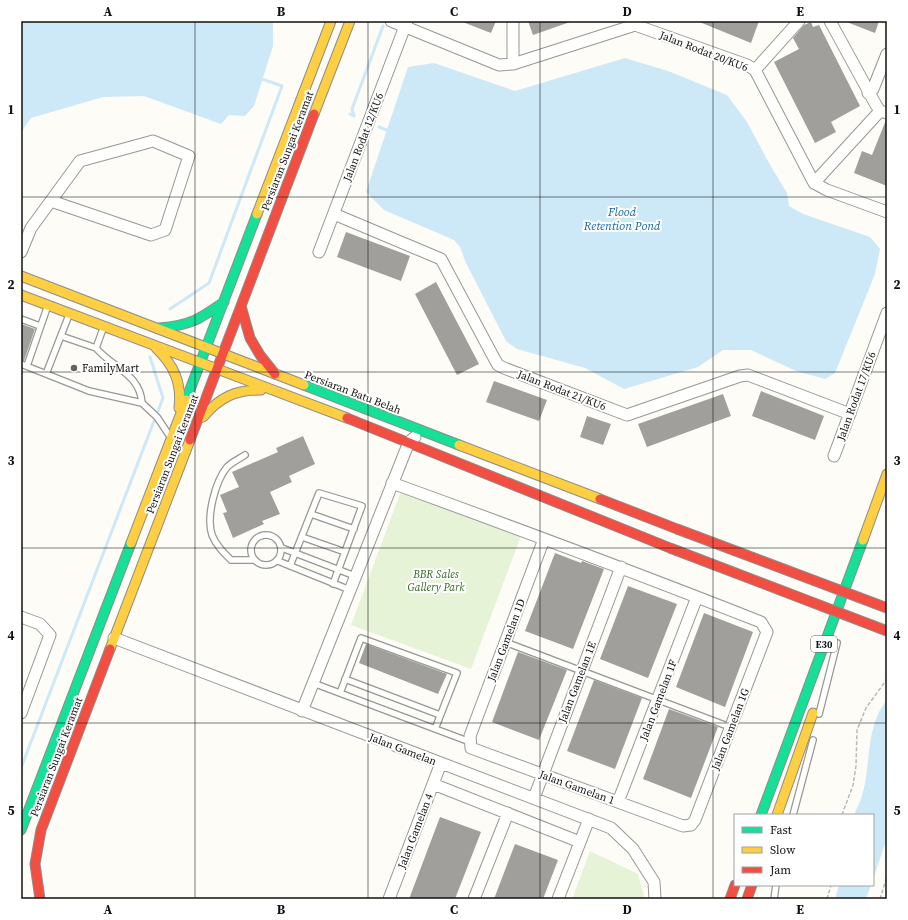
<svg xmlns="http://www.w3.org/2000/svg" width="908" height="920" font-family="'Source Serif 4',serif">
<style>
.green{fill:#e7f3d7}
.water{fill:#cde8f7}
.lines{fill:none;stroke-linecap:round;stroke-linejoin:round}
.stream{stroke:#cde8f7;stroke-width:3}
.building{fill:#a19f9c}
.lane-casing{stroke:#979795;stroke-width:8}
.street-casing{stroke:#979795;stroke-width:13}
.fast-casing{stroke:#8e8d8b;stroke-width:11}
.slow-casing{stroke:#8e8d8b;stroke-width:11}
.jam-casing{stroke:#8e8d8b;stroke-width:11}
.path{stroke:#b9b9b8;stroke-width:1.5;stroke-dasharray:4 2;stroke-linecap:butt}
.lane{stroke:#fffffe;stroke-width:5.5}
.street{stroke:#fffffe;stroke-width:11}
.fast{stroke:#16e098;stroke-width:9}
.slow{stroke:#ffcf43;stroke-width:9}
.jam{stroke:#f24e42;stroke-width:9}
.jam-bridge-casing{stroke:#8e8d8b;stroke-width:11;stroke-linecap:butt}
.jam-bridge{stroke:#f24e42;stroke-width:9}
.grid{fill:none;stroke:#111;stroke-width:1;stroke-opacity:0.55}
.poi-dot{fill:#646362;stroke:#fff;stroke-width:1.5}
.labels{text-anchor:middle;stroke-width:4;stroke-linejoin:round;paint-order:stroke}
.shield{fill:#fff;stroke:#585858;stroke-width:1}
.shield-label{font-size:10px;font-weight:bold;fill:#111}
.street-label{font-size:11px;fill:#111;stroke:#fff}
.poi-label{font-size:11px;fill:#111;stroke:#fff;text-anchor:start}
.park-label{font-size:11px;font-style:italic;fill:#2f6b1f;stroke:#fff}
.water-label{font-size:12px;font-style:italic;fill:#1768a6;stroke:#fff}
.neatline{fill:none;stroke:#111;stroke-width:1.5}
.grid-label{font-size:13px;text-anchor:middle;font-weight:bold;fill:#111}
</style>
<rect width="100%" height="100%" fill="#fdfcf7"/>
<path class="green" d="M401,491L521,536L471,669L351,625Z
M590,851L638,874L645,899H572Z"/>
<path class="water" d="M21,21H273V46L254,106L245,116L229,115L221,124L144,96L103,97L31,118L21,132Z
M625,58L668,71L727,95L747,122L769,163L787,193L789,206L803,214L870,237L880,249L875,274L835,373L825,379L796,371L751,350H723L698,367L624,389L585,368L517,349L506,341L466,263L460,247L454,240L384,210L366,192L408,67L434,63L515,91Z
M887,700V838L873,879V815H854C857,808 861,800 863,792C871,761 866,725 887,700Z
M839,885H871L866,899H835Z"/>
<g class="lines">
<path class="stream" d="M350,114L354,116L352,109L383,26
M379,127L387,130
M170,309L209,283L282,86L262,79
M150,357L163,398L158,411
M21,768L154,421"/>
</g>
<path class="building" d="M460,21H496L491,33Z
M528,21H570V22L533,35Z
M697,21H759L751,43Z
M844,21H879L875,33Z
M811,22L813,27L819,25L860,106L831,122L836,132L815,143L774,62L799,49L793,38L804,25Z
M886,120H887V186L854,173L862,151L872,155Z
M346,232L410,256L401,281L337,257Z
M436,282L479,364L457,375L415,294Z
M21,324L35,329L24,361L21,360Z
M494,381L547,400L539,421L486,402Z
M761,391L824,416L815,440L752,416Z
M723,394L731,416L647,447L638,424Z
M587,416L611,424L603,445L580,437Z
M303,436L315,464L289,476L292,482L270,492L280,514L262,521L264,524L233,538L223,513L227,512L220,495L239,487L232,472L278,452L276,448Z
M555,553L581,563L582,561L604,569L573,649L525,631Z
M628,586L677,604L648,678L600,659Z
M704,613L753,632L725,707L676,687Z
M366,644L447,674L438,694L359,663Z
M518,652L567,670L539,740L492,722Z
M594,680L642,698L615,769L567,751Z
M669,709L718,727L691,798L643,779Z
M440,817L481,832L455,899H409Z
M515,844L558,860L543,899H494Z"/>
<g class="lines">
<defs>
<path id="lane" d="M21,319L40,326
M104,326L96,348C113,368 140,374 142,403
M61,336L96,348
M21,364L89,391L142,403L157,417L169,435
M27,366L48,305
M46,374L69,315
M245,455C239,459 232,462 227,467C215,482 206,517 212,535C216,545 223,552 231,560H254
M311,514L354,529
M251 550a15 15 0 1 1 30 0a15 15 0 1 1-30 0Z
M302,537L345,552
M282,548L355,576
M278,561L350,590
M290,566L319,493L362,506L333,584
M505,642L730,727
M345,679L440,715
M313,683L470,742
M340,693L361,638L457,673L435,729
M819,714L837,643
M793,815L813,740
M774,899L776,885"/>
<path id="street" d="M391,21L499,65L513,64L635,25L747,65L755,70L814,183L827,190L887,212
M830,21L876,105L880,111L887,113
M513,64V21
M755,70L799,21
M868,93L873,89L887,54
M814,183L880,111
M334,214L441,259L494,358L498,365L504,368L627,415L740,376L748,375L850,414
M21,252L31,228L80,161L153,141L189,156L165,230L151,235L51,201
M319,252L407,21
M834,456L887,313
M392,483C516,528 639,574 761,622L767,632L695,820L691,825L683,826L471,748L470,736L544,539
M21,617L40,624L50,635L21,713
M114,638L611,828L633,849L654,882L655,899
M302,711L409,442L415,437
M433,784L580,842
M534,798L621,567
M618,802L697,597
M389,899L441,763
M474,899L508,813
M558,899L589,819"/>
<path id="fast" d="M159,328C191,325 198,320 224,302
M304,385L459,445
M186,400L257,214
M761,815L863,540
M21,830L131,543"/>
<path id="slow" d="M314,114L350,21
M257,214L331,21
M21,276L304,385
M21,295L347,418
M156,348C174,365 182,383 179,408
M203,417C220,397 235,390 261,390
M459,445L600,499
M863,540L887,474
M131,543L186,400
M110,649L190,440
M777,815L813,713"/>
<path id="jam" d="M241,306L250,338L260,355L275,374
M347,418L670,548
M190,440L314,114
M600,499L677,529
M40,899L35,864L41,830L110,649
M730,899L735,885
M747,899L752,885"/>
</defs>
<use href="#lane" class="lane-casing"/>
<use href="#street" class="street-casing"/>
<use href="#fast" class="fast-casing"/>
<use href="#slow" class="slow-casing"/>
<use href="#jam" class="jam-casing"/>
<path class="path" d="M842,815L853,785L856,766L857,730L866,708L887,679
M827,899L831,885
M880,899L887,876"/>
<use href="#lane" class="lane"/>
<use href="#street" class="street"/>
<use href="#fast" class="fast"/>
<use href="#slow" class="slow"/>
<use href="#jam" class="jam"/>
<defs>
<path id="jam-bridge" d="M677,529L887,608
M670,548L887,631"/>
</defs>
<use href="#jam-bridge" class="jam-bridge-casing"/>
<use href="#jam-bridge" class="jam-bridge"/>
</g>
<path class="grid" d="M195,21V899M368,21V899M540,21V899M713,21V899M21,197H887M21,372H887M21,548H887M21,723H887"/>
<circle class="poi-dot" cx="74" cy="368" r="4"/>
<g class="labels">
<rect class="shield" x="811" y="636" width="26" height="16" rx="3"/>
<g class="shield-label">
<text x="824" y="648">E30</text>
</g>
<g class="street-label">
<text transform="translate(704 51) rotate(21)" y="4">Jalan Rodat 20/KU6</text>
<text transform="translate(363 137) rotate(-69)" y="4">Jalan Rodat 12/KU6</text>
<text transform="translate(287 151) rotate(-69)" y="4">Persiaran Sungai Keramat</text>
<text transform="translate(562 390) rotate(21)" y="4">Jalan Rodat 21/KU6</text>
<text transform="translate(353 392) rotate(21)" y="4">Persiaran Batu Belah</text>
<text transform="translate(856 396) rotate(-70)" y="4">Jalan Rodat 17/KU6</text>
<text transform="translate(172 454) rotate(-69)" y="4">Persiaran Sungai Keramat</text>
<text transform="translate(506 640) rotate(-69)" y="4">Jalan Gamelan 1D</text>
<text transform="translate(577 682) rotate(-69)" y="4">Jalan Gamelan 1E</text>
<text transform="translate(658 700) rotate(-69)" y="4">Jalan Gamelan 1F</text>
<text transform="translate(730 729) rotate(-69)" y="4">Jalan Gamelan 1G</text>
<text transform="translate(403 749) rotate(21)" y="4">Jalan Gamelan</text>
<text transform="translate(56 757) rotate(-69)" y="4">Persiaran Sungai Keramat</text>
<text transform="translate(577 787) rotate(20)" y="4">Jalan Gamelan 1</text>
<text transform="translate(415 831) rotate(-69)" y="4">Jalan Gamelan 4</text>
</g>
<g class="poi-label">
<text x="82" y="372">FamilyMart</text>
</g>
<g class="park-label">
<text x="436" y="578">BBR Sales<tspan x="436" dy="13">Gallery Park</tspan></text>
</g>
<g class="water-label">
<text x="622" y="216">Flood<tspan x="622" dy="14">Retention Pond</tspan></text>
</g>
</g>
<rect width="908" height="920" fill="none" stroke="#ffffff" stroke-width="44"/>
<rect x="734" y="814" width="140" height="72" fill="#ffffff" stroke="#a0a0a0"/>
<rect x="742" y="827" width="20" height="6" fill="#16e098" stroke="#a0a0a0"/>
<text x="770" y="834" font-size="12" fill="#111111">Fast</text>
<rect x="742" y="847" width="20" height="6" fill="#ffcf43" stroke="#a0a0a0"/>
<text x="770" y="854" font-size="12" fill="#111111">Slow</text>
<rect x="742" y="867" width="20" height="6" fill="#f24e42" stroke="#a0a0a0"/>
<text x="770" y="874" font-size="12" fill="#111111">Jam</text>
<rect x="22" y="22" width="864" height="876" class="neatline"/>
<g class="grid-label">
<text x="108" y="16">A</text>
<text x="281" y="16">B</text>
<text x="454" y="16">C</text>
<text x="627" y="16">D</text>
<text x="800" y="16">E</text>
<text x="11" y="114">1</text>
<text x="897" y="114">1</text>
<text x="11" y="289">2</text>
<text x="897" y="289">2</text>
<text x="11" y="465">3</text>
<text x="897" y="465">3</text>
<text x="11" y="640">4</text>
<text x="897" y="640">4</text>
<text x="11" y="815">5</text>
<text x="897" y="815">5</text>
<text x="108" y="914">A</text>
<text x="281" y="914">B</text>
<text x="454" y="914">C</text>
<text x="627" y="914">D</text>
<text x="800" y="914">E</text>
</g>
</svg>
